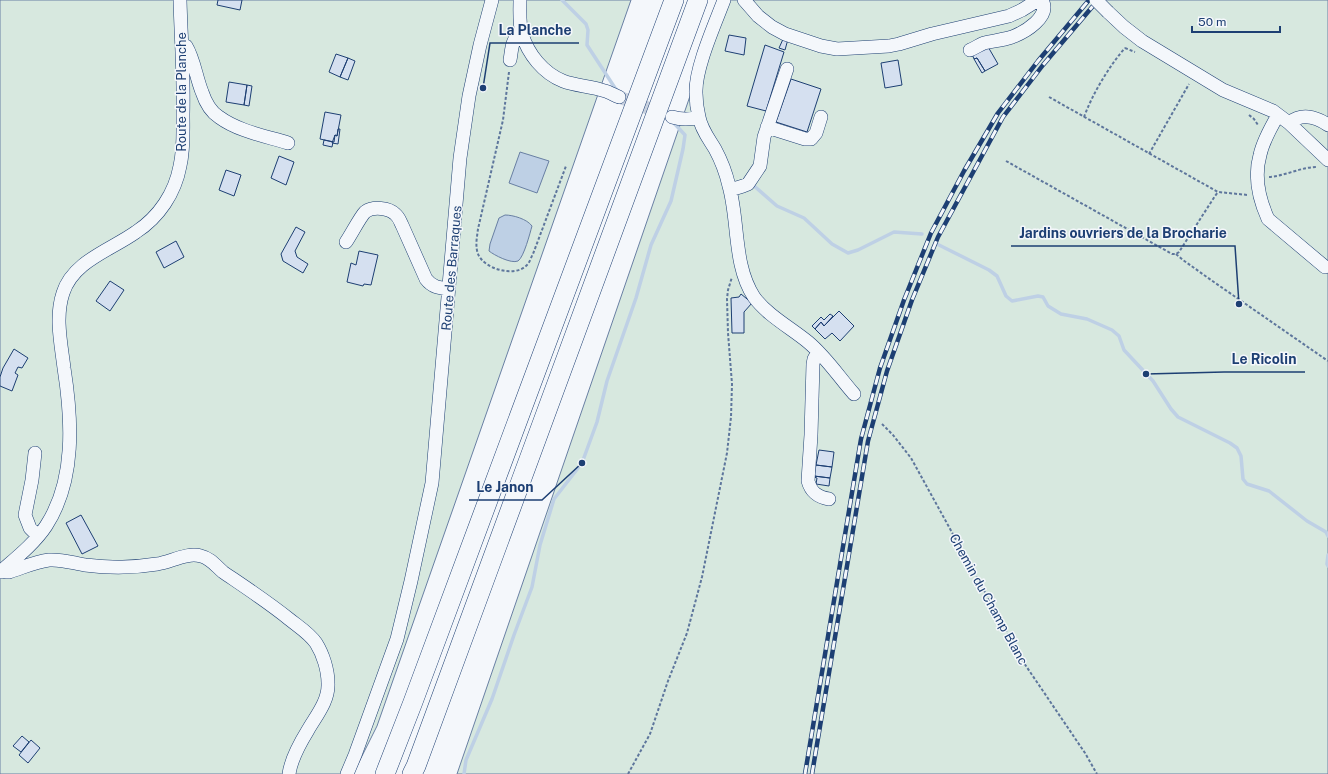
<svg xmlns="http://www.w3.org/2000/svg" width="1328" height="774" font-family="'Public Sans',sans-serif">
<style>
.green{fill:#d7e8df;stroke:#687fa3}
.water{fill:#bed0e5;stroke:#687fa3}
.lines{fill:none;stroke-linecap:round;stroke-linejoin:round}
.stream{stroke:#bed0e5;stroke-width:3.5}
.building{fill:#d5e0f0;stroke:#1d3f73}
.minor-tunnel{stroke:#c9d2e0;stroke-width:13;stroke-dasharray:13 6;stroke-linecap:butt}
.minor-casing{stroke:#1d3f73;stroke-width:14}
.highway-casing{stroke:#1d3f73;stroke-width:20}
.path{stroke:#5e769c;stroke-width:2;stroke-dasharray:3 2;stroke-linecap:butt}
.minor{stroke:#f4f7fb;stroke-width:13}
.highway{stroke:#f4f7fb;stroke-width:19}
.rail-casing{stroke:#1d3f73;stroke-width:4.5}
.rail{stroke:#f4f7fb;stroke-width:3;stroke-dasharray:9;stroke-linecap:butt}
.minor-bridge-casing{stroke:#1d3f73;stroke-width:14;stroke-linecap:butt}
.minor-bridge{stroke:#f4f7fb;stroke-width:13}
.labels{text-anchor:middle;stroke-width:3;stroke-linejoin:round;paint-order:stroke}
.street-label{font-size:13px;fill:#1d3f73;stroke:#f4f7fb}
.leader{fill:none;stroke:#1d3f73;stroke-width:1.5}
.callout-dot{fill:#1d3f73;stroke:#f4f7fb;stroke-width:1.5}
.callout-label{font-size:14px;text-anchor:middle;font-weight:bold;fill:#1d3f73;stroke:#f4f7fb;stroke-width:3;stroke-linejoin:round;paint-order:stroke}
</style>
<rect width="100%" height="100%" fill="#f4f7fb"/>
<path class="green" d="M0,0H631L377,726L353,774H0Z
M723,0H1328V774H457Z"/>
<path class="water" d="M520,152L549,161L537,193L509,183Z
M505,215C513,215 527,219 532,226C530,233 524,257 518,261C511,264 494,255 489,251L490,244L499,218Z"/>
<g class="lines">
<path class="stream" d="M562,0L586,24L588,30L587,45L615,88L618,91
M753,185L777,206L804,218L832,244L848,253L858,250L894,232L922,234
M939,245L989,270L997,276L1006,296L1012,301L1038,296L1043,297L1048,306L1061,314L1087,319L1112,330L1119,336L1124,350L1153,381L1171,409L1178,417L1230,443L1237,448L1241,456L1243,479L1247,484L1269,491L1307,521L1326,532L1328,536
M1328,555L1327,564L1328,566
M464,774L466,760L492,699L514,635L532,587L540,545L554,499L582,463L597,422L607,381L636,298L651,245L671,201L683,149L685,135L673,122"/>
</g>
<path class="building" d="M218,0H242L240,10L217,5Z
M729,35L746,38L744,55L725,51Z
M784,37L788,39L785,50L779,48Z
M765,45L784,52L766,111L747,106Z
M987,45L998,64L985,71L977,58L974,59L972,54Z
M336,54L348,58L340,77L329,72Z
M348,58L355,61L348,80L340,77Z
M977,58L985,71L982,73L974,59Z
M898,60L902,85L885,88L881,63Z
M791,79L821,89L807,132L776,122Z
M229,82L247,85L244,105L226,102Z
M247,85L252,86L249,106L244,105Z
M325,112L341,115L337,136L335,135L334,142L320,139Z
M338,129H340L338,144L332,143L335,135L337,136Z
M324,140L333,142L332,147L323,145Z
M279,156L294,162L286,185L271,178Z
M226,170L241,175L234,196L219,190Z
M296,227L305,232L295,251L297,257L308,264L303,273L283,261L281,254Z
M176,241L184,257L164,268L156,252Z
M359,251L378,255L371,285L364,284L363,286L347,282L351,263L356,265Z
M110,281L124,290L110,311L96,301Z
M741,294L752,303L744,312V333H732L731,298L739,297Z
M839,311L854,326L840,341L832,333L825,339L815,329L821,322L824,326Z
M830,314L833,316L824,326L821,322L815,329L812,326L821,317L824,320Z
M14,349L28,358L22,368L18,367L15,373L18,375L12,391L0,386V377L3,368Z
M819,450L834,452L832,467L816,465Z
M816,465L832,467L830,478L814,476Z
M814,476L830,478L829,486L816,484L817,478L814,477Z
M81,515L98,546L82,554L66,523Z
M22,736L29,742L21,752L13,746Z
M31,740L40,748L28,763L19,755Z"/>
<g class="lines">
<path class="minor-tunnel" d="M619,97L664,114"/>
<defs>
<path id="minor" d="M520,0C520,11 519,23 522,34C528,54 543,73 563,81C576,86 591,86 605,91C609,92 614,95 619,97
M724,0C715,24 695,68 696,93C696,100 697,109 699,117C701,129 709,139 715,149C721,160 726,173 729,186C739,221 733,265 754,297C767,315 791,328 808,342C826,357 839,377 854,394
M744,0L758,16L772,27L785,34L821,46L837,49L889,46L899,44L932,34L1009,16L1022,10L1038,0
M1108,12L1124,27L1142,41L1223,90L1273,111L1289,123L1328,160
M186,46C194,59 196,77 202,92C205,101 211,112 219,117C238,131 265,136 288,143
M970,50C975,48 979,45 984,43C993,41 1003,40 1012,37C1025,32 1051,17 1042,0
M510,60C512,50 511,38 522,33
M1278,115C1271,127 1263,141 1260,155C1254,176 1259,199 1268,219L1325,267
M672,117C682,120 689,120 699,117
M1289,123C1301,113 1315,116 1328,125
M767,127L805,139H811L816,133L821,117
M730,190L743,186L748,184L760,166L764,137L787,69
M346,242C351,235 360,217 365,212C373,206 389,208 395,214C399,217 400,221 402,225L426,279C432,287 439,288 449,289
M818,352L814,359L813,364L811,435L808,481C811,492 817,497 829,499
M35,453L32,480L25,515L30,528L38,536
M3,570L6,572H9C22,568 34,562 49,560C61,559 73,563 85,565C109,568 133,568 157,564C171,562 187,552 201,556C210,558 216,566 223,572C245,587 268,602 289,619C299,627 309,633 316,643C323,654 328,670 328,683C329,701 316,716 308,730C300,743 291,759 289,774
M0,572C16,558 34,544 46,526C76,480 72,419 64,368C61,343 55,317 63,293C73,261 111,250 136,232C159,217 175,193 180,166C184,149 183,131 183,114C184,76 181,38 180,0
M347,774L355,755L397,639L411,581L432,483L460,158L469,96L480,45L492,0"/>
<path id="highway" d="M385,774L413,702L674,0
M412,774L416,766L698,0"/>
</defs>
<use href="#minor" class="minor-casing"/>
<use href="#highway" class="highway-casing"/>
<path class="path" d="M1125,48L1135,52
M509,72L503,120L478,229C477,237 475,246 478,254C484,269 515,278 527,265C530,262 531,257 533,254L566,166
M1049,97L1218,192L1248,195
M1249,115L1254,119L1258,125
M1084,117C1092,95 1109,66 1125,48
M1149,154L1189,84
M1006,161L1172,254H1176L1179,252L1215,196L1218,192
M1269,177C1285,176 1301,167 1317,167
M1176,254L1183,260L1211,280L1328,361
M882,424L893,435L911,458L1024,663L1085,753L1097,774
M628,774L650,734L668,681L687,633L702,577L727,453L731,417L732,384L728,333L727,299L728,290L732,277"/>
<use href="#minor" class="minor"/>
<use href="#highway" class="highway"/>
<defs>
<path id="rail" d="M805,774L861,439L880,368L904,300L931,233L964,171L998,113L1038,61L1089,0
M812,774L868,441L887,371L912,300L938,237L1003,117L1043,65L1098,0"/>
</defs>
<use href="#rail" class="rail-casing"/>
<use href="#rail" class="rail"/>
<defs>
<path id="minor-bridge" d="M1096,0L1108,12"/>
</defs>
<use href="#minor-bridge" class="minor-bridge-casing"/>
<use href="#minor-bridge" class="minor-bridge"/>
</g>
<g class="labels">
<g class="street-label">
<text transform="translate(181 92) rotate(-90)" y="5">Route de la Planche</text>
<text transform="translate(451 268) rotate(-85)" y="5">Route des Barraques</text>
<text transform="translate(989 599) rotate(61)" y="5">Chemin du Champ Blanc</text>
</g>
</g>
<path class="leader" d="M483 88L490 43H579M1239 304L1235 246H1011M1146 374L1224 372H1305M582 463L542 500H469"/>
<g class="callout-dot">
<circle cx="483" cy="88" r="4"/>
<circle cx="1239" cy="304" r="4"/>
<circle cx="1146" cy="374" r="4"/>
<circle cx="582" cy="463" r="4"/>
</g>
<g class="callout-label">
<text x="535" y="35">La Planche</text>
<text x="1123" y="238">Jardins ouvriers de la Brocharie</text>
<text x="1264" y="364">Le Ricolin</text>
<text x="505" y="492">Le Janon</text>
</g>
<path d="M1192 26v6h88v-6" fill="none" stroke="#1d3f73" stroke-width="2"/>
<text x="1198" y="26" font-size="12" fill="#1d3f73" stroke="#f4f7fb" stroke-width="3" paint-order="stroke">50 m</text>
</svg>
